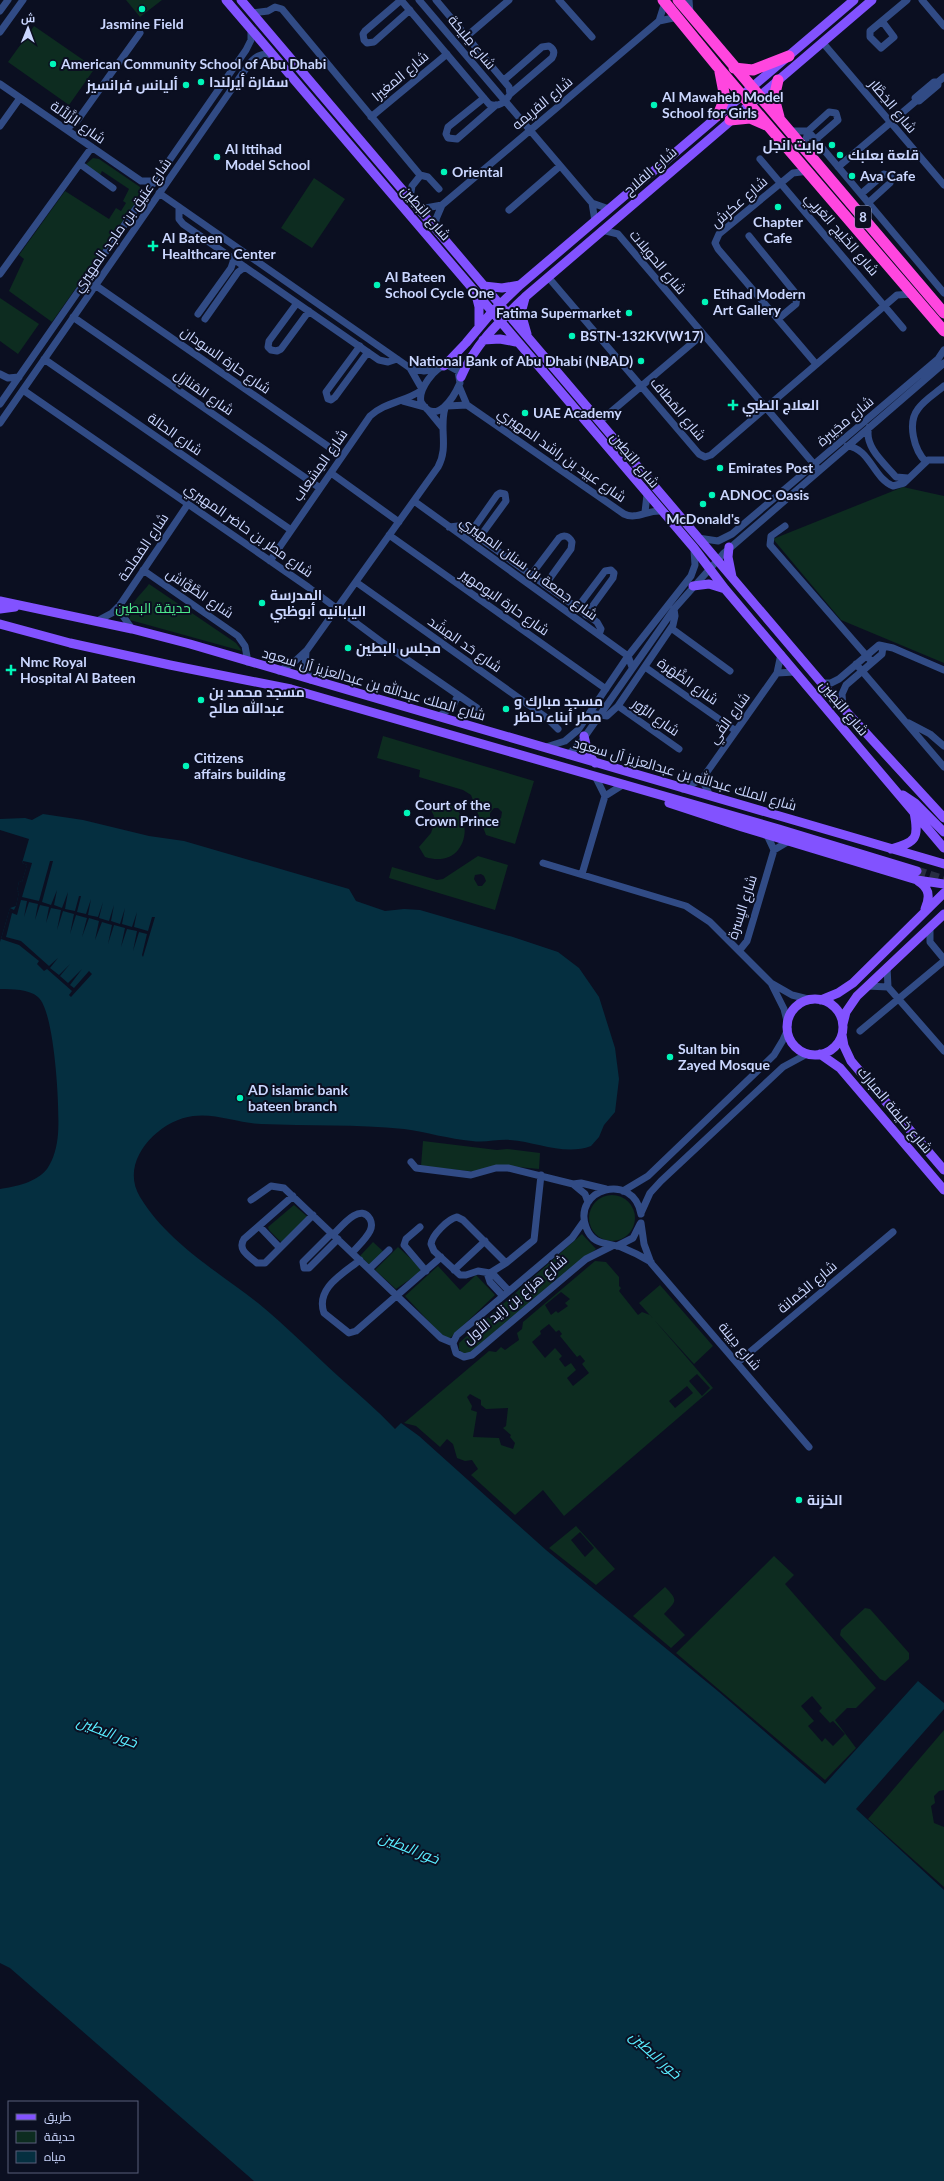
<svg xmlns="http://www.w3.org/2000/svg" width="944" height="2181" font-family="Lato,Cairo,sans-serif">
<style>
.green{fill:#0d2c20;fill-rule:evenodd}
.water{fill:#052f40}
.pier{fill:#0b0f21}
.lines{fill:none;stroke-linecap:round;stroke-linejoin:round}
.major-tunnel{stroke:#282d42;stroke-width:9;stroke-dasharray:9 4.5;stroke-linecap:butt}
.minor{stroke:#314b85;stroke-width:7}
.major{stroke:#8252ff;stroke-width:9}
.highway{stroke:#ff46df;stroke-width:11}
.poi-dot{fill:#00f6b9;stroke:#0b0f21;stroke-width:1.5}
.labels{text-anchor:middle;stroke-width:4;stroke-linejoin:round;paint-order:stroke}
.shield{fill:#0b0f21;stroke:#919bbc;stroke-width:1}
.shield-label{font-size:13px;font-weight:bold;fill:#cbd7ff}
.poi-label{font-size:14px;font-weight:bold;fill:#cbd7ff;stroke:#0b0f21;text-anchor:start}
.street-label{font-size:14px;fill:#cbd7ff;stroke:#0b0f21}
.park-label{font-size:14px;fill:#4cea8c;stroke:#0b0f21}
.water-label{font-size:15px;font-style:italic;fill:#59ecff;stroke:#0b0f21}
</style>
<rect width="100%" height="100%" fill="#0b0f21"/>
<path class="green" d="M126,0H162L140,17Z
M34,26L95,68L69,105L8,62Z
M93,158L99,159L140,187L141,195L52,322L9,291L24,259L19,255L65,191L109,219L116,208L121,211L126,203L123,201L129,189L102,171L100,175L85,165Z
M314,178L345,199L312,248L281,228Z
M0,298L39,324L18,354L0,341Z
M903,487L944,496V663L841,620L773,539Z
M149,584L236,643L242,651L130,620C126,606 141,595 149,584Z
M383,736L534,781L515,844L486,835L471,795L463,790L419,777L420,770L377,758ZM494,808H498L502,812L501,818L498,820L490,817V813Z
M437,803C478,801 473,872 425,857L419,847L431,833L434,824L432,821L434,816L431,810L432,806Z
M478,856L508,865L495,910L389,878L392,867L437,880L443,879ZM481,874L484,876L486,881L482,886H478L474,879L475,875Z
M423,1141L497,1150L507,1149L540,1153L539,1169L497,1165L478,1172L421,1166Z
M589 1218a23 23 0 1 1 46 0a23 23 0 1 1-46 0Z
M294,1205L309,1218L283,1244L269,1230L268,1227Z
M582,1234L596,1249L473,1352L465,1354L459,1350V1343Z
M373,1242L385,1253L372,1267L360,1256Z
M398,1247L421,1268L419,1273L396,1289L375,1270Z
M595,1261L606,1262L619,1277V1286L621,1288L619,1291L638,1315L642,1312L650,1315L713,1388L564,1516L543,1490L515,1515L471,1475L478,1469L472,1460L465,1461L457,1458L453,1444L447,1439L440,1447L416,1426L404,1423L489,1351L496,1352L501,1347L505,1350L519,1340L517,1333L522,1329L523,1322ZM561,1292L570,1299L565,1303L568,1306L558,1313L556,1311L551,1315L545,1305ZM549,1324L556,1332L559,1330L562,1334L560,1336L577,1357L580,1355L585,1361L582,1364L589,1373L573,1386L567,1378L576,1370L571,1363L565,1367L559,1359L562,1356L555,1348L545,1358L532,1342L541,1334L540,1331ZM697,1374L710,1388L702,1396L689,1381ZM687,1386L693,1393L675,1408L669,1401ZM470,1394L481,1400V1405L486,1409L508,1408L506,1426L503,1428L511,1435L510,1437L515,1443L513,1449L501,1445L499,1438L473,1437L477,1412L471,1410L472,1406L467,1397Z
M438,1266L460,1290L476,1275L495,1295L447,1341L405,1296Z
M660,1285L713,1346L694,1364L639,1303Z
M576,1526L615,1569L596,1585L549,1548ZM580,1532L594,1548L585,1557L571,1540Z
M774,1556L794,1575L785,1584L876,1688L856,1708H847L835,1720L856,1748L825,1780L676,1653ZM812,1696L822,1708L819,1711L830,1723L833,1721L845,1734L833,1746L825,1738L822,1742L808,1726L814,1721L801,1706Z
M665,1587C679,1601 676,1601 664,1614L685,1635L671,1648L633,1616Z
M865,1608L870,1609L909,1653V1659L885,1681L880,1679L840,1635L841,1630Z
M944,1730V1790L939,1791L934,1796L935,1803L931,1806L934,1823L944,1827V1887L868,1819Z"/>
<path class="water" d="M43,814L83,820L149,836L184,841L349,889L356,901L385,911L404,909L420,910L513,937L558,952L579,968L599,997L615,1048L619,1079L615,1112L604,1125L599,1137L591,1146C565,1156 537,1142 510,1140C498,1139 485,1143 472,1141C449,1139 426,1132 404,1129C357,1124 308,1126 261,1124C238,1123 216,1113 193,1116C159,1120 118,1161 140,1197C167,1242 217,1271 258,1303C286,1326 312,1352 338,1376C357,1393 377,1410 395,1429L401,1423L419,1436L546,1550L719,1692L825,1784L918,1681L944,1703V1709L856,1809L944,1890V2181H254L10,1968L0,1963V1189C15,1187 37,1182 47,1169C54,1159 57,1146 58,1134C60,1111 55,1011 38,997C29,989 12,989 0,989V942L10,908L16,906L19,892L17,891L19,881L22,882L27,865L22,863L29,839L0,830V819L25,818L32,820Z"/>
<path class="pier" d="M23,861L32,863L22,897L39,901L50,861H53L42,902L51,905L57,890L54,905L62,908L68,892L65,909L75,911L79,896H81L77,912L86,914L91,899L88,915L98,917L103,902L99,918L109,921L114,905L111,921L120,924L125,908L122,924L132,927L137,912L134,927L148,931L152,917H155L143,957L142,955L147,934L139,932L133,951L137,931L127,929L121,947L125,928L114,925L108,944L112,925L102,922L95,940L99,921L89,918L82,937L87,918L76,915L70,934L74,914L63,911L57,930L61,910L51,908L46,923L49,907L40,905L35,920L38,904L29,902L24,917L27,901L21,900L17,915L12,913L6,937L21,941L49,966L58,958L50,968L59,975L70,964L60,976L68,983L82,969L70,985L74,988L89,971L92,974L71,997L69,995L72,991L47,969L44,971L37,964L39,961L19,945L1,939L10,908L14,910L16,906L19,892L17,891L19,881L22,882L27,865L22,863Z"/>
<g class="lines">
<path class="major-tunnel" d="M917,871L944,880"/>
<path class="minor" d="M401,0L489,104C498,108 506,102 510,94L509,87L436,0
M401,0L365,31L363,34L364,40L367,43L374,42L410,10
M419,0L592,203L595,221
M559,0L592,37
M689,0L690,13
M922,0L944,26
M0,11L8,0
M252,13L268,11L275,7L282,9L420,175L428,177L439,189
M659,21L665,2
M882,21L894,37L881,48L870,37V31L907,0
M0,32L23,0
M467,36L509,0
M823,43L944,185
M504,80L542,47L549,46C554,49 555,53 552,58L510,94
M934,82H938V85L919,101H916L915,98Z
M938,82L944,77
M0,84L141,181H155
M484,98L448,127L446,134L448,138L457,139L496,105
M371,117L447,54
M0,126L20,98
M66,129L77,121L140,33
M790,131H808
M808,131L944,293
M804,148L808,131L829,112L836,113L838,120L815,140
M760,159L903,328
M80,164L113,188
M838,167L916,101
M809,171L793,173L719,234L715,243L718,249L816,364
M159,193L410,368L424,371L437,369
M861,194L884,174L891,176L890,183L868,203
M410,198L412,186L420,176
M592,203L609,209
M179,207V219L183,224L379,360L388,362L397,359
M420,209L442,205L659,21L678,17
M509,210L560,166
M436,229V219L442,205
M602,230L618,234L819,470
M749,236L797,295L796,304L778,319
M0,274L92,147
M548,277L699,454L705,457L711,455L897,295L913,294
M95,285L342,456
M297,303L269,341L268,347L271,350L277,351L281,349L309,311
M198,314L231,268L234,259
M73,317L320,488
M205,319L238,272L245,267
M360,346L326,392L328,399L331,400L335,397L368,352
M44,359L291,530
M447,365L458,371L460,383C454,397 436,427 421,402C418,390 434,367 447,365Z
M410,368L422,389
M0,374L8,378L19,377
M459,386L467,405L624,514C636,520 647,510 661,511
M23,390L308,587L383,643L477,708
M403,401L425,407
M0,404L246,50L251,40V30
M447,406L467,405
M428,410L442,427
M599,422L703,334
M0,423L247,67C254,57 261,52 273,55
M869,427C863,446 885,464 896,477L908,478
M847,446C870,448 873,478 893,486L904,483L928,460H944
M926,462C914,450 907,423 918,409C924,400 936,393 944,386
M331,473L399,522
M414,501L628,656L632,667
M645,512L647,495
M785,526L771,536L770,545L872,662
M449,527L458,526L467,529L597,622L601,629L599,635
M471,532L497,495L500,493L505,494L506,501L479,538
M389,535L606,689
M698,538L718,541L732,534L938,359L944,350
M270,561L370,416C385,402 405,402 422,390
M143,570L238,636L245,646L248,662
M531,575L559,538C564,534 569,536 572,542L571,549L545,585
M356,582L547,718L558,729
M120,605L123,616L132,629
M577,608L605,571L611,570L614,573L613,578L586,615
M97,621L112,613L120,605L188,504
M671,628L730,671
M306,652L305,667L311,680
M856,664L944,767
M645,667L736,731
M279,671L293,663L307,650L438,467C449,447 439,429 445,408
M777,673L795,672
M823,683H831L839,679L879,645L893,648L944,670
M618,706L679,749
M843,708L842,694L846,685L882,654L883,646
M596,714L607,716L618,706L673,625L675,616L674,609
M438,717L453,706L458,695
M909,723L930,734L944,746
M546,747L565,741L578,730L628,656L691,576L695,565L694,550
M568,755L581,742L674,609L723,554L944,363
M595,776L605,796
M702,779L710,796
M683,789L702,779L777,673L781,654
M767,835L774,850
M543,863L686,906L710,922L771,983L792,995L812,1000
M582,874L605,796L624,784
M930,927V942L944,959
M739,951L747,941L774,850L789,841
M887,967L888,987L944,1051
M772,985L784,1009L788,1025
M867,986L888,987
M860,1031L944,961
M411,1162L416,1168L471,1175L496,1168H508L573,1184L585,1194L588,1202
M573,1184L581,1183L606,1189
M623,1191L648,1176L774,1055L783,1040L788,1029
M293,1196L244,1239C237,1250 249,1256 257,1263H265L313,1215
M251,1200L271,1186L284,1188L441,1338L453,1343
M641,1213L650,1193L661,1181L783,1067L807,1054
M641,1214C633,1171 572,1189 586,1227C593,1246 606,1242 621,1247C631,1251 641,1256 651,1262
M457,1217L463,1220L506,1263L490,1273L478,1271L466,1275H460L434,1251L431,1244C432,1235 448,1219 457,1217Z
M584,1221L572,1238L457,1335L453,1343L456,1353L464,1357L472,1355L586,1259L612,1246
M641,1223L644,1244L651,1263L809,1447
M259,1226L280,1248
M420,1227L406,1239L404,1245L426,1271
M332,1233L303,1262L304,1268H309L338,1239
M333,1235C341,1227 360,1202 370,1219C372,1223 372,1227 370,1231C366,1239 358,1246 352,1253
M617,1246L633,1238L640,1224
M360,1260C344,1273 315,1288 324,1313L349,1333L356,1331L441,1257
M506,1263L534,1240L541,1175
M369,1269L389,1250
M454,1270L485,1241
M487,1273L490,1282L503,1296
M492,1273L509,1291
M737,1363L893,1232"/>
<path class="major" d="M226,0L694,548L725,589L944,848
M241,0L843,708L944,818
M484,286L502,288L520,285
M476,295L479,307V327
M525,298L521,313L527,334
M483,340L500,339L516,342
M444,366L466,343L492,312L520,285L854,0
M461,377C475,344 500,321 525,297L872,0
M729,547L728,557L732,577
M693,586L709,584L725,589
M0,601L132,629L190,644L944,864
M0,609L15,607
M0,624L70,643L170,665L291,689L779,829L917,871
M584,736L588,753L595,763
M903,795L915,803L944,832
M669,803L742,827L917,880L944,884
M891,849C917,842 919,838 914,812
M918,881C930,888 930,898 925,909
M787 1027a28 28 0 1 1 56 0a28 28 0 1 1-56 0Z
M821,1000L838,993L853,983L944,893
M843,1024L846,1012L857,996L944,914
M842,1035L844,1046L851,1061L944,1170
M820,1054L840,1068L944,1190"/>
<path class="highway" d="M663,0L717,66L944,331
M678,0L944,313
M734,68L753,70L789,56
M778,80L774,98L779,117
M718,115L725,98L720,72
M730,120L750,118L766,125"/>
</g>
<g class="poi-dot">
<circle cx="142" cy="9" r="4"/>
<circle cx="53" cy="64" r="4"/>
<circle cx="201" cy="82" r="4"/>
<circle cx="186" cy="85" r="4"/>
<circle cx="654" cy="105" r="4"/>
<circle cx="832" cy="145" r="4"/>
<circle cx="840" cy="155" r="4"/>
<circle cx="217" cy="157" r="4"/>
<circle cx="444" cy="172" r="4"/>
<circle cx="852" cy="176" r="4"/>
<circle cx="778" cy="207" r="4"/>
<path d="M151 240h4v4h4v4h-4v4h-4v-4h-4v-4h4z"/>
<circle cx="377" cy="285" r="4"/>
<circle cx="705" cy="302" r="4"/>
<circle cx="629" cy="313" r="4"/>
<circle cx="572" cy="336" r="4"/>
<circle cx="641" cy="361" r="4"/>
<path d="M731 399h4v4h4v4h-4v4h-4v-4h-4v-4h4z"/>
<circle cx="525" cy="413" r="4"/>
<circle cx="720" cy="468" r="4"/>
<circle cx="712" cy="495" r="4"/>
<circle cx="703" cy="504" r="4"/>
<circle cx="262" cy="603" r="4"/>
<circle cx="348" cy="648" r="4"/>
<path d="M9 664h4v4h4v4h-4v4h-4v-4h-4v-4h4z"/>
<circle cx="201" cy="700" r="4"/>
<circle cx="506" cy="709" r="4"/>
<circle cx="186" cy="766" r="4"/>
<circle cx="407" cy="813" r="4"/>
<circle cx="670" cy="1057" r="4"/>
<circle cx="240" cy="1098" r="4"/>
<circle cx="799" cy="1500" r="4"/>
</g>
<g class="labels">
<rect class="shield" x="855" y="206" width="16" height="22" rx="3"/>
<g class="shield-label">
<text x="863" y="222">8</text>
</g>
<g class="poi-label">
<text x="142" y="29" text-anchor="middle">Jasmine Field</text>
<text x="61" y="69">American Community School of Abu Dhabi</text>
<text x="209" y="87">سفارة أيرلندا</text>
<text x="178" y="90" text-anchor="end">أليانس فرانسيز</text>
<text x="662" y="102">Al Mawaheb Model<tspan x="662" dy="16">School for Girls</tspan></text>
<text x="824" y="150" text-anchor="end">وايت انجل</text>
<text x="225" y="154">Al Ittihad<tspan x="225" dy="16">Model School</tspan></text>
<text x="848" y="160">قلعة بعلبك</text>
<text x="452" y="177">Oriental</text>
<text x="860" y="181">Ava Cafe</text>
<text x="778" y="227" text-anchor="middle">Chapter<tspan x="778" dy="16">Cafe</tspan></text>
<text x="162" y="243">Al Bateen<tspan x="162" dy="16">Healthcare Center</tspan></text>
<text x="385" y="282">Al Bateen<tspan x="385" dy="16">School Cycle One</tspan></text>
<text x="713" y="299">Etihad Modern<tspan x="713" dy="16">Art Gallery</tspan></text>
<text x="621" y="318" text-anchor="end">Fatima Supermarket</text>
<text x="580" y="341">BSTN-132KV(W17)</text>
<text x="633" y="366" text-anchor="end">National Bank of Abu Dhabi (NBAD)</text>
<text x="742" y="410">العلاج الطبي</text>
<text x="533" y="418">UAE Academy</text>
<text x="728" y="473">Emirates Post</text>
<text x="720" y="500">ADNOC Oasis</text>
<text x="703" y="524" text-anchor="middle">McDonald's</text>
<text x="270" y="600">المدرسة<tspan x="270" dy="16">اليابانيه أبوظبي</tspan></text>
<text x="356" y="653">مجلس البطين</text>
<text x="20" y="667">Nmc Royal<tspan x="20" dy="16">Hospital Al Bateen</tspan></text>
<text x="209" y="697">مسجد محمد بن<tspan x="209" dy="16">عبدالله صالح</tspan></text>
<text x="514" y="706">مسجد مبارك و<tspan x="514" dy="16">مطر أبناء حاظر</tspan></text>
<text x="194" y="763">Citizens<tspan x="194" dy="16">affairs building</tspan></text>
<text x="415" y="810">Court of the<tspan x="415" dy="16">Crown Prince</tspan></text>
<text x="678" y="1054">Sultan bin<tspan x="678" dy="16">Zayed Mosque</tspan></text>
<text x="248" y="1095">AD islamic bank<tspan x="248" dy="16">bateen branch</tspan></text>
<text x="807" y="1505">الخزنة</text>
</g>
<g class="street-label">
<text transform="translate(472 42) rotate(50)" y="5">شارع مِليكة</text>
<text transform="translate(400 76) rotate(-40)" y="5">شارع المغيرا</text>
<text transform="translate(542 103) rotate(-40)" y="5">شارع القريمه</text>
<text transform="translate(893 106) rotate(50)" y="5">شارع الخِطَّار</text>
<text transform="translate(78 122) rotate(35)" y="5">شارع الزَّلاَّلة</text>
<text transform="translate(650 171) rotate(-41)" y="5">شارع الفلاح</text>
<text transform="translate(739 202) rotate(-41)" y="5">شارع عكرش</text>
<text transform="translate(426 213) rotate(49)" y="5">شارع البَطِين</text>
<text transform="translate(122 225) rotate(-55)" y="5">شارع عتيق بن ماجد المهيري</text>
<text transform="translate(842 234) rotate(49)" y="5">شارع الخَلِيج العَربِي</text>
<text transform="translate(658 262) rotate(50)" y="5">شارع الحويلات</text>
<text transform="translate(226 360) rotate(35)" y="5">شارع حارة السودان</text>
<text transform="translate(204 392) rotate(35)" y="5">شارع المَنازِل</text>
<text transform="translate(678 409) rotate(50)" y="5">شارع المَطاف</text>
<text transform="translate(845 421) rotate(-40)" y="5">شارع مجَيبرة</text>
<text transform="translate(175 434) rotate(35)" y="5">شارع الحالة</text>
<text transform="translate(562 455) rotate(35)" y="5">شارع عبيد بن راشد المهيري</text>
<text transform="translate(635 460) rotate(50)" y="5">شارع البَطِين</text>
<text transform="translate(320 465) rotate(-55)" y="5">شارع المِشعاب</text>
<text transform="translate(249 530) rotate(35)" y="5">شارع مطر بن حاضر المهيري</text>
<text transform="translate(143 547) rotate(-56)" y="5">شارع المَملَحة</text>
<text transform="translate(529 568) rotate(36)" y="5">شارع جمعة بن سنان المهيري</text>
<text transform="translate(200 593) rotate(34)" y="5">شارع الطَّوَّاش</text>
<text transform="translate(505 602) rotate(35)" y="5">شارع حارة البومهير</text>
<text transform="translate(465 644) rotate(35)" y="5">شارع حَد المِشَد</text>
<text transform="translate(688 681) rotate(35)" y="5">شارع الظَّهَرة</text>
<text transform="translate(374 684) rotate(16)" y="5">شارع الملك عبدالله بن عبدالعزيز آل سعود</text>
<text transform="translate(844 708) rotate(50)" y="5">شارع البَطِين</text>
<text transform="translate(656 717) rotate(35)" y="5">شارع الزُّور</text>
<text transform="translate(729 718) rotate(-54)" y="5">شارع الفَي</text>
<text transform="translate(685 774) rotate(16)" y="5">شارع الملك عبدالله بن عبدالعزيز آل سعود</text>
<text transform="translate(742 907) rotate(-72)" y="5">شارع اليِسرة</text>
<text transform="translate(895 1110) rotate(50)" y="5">شارع خليفة المبارك</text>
<text transform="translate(807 1287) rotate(-40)" y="5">شارع الجُمانة</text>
<text transform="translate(515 1299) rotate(-40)" y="5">شارع هزاع بن زايد الأول</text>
<text transform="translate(740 1346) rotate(50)" y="5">شارع دِيينة</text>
</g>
<g class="park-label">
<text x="153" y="613">حديقة البطين</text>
</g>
<g class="water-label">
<text transform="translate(107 1732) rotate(21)" y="5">خور البطين</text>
<text transform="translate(409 1848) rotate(22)" y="5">خور البطين</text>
<text transform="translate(655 2055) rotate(42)" y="5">خور البطين</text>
</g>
</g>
<rect x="8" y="2101" width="130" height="72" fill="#0b0f21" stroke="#585f7a"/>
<rect x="16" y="2114" width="20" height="6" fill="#8252ff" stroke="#585f7a"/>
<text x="44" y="2121" font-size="12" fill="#cbd7ff">طريق</text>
<rect x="16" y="2131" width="20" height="12" fill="#0d2c20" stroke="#585f7a"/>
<text x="44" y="2141" font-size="12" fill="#cbd7ff">حديقة</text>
<rect x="16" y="2151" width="20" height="12" fill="#052f40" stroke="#585f7a"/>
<text x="44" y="2161" font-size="12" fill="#cbd7ff">مياه</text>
<g transform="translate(28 28) rotate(1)" stroke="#0b0f21" stroke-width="3" paint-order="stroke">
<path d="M0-3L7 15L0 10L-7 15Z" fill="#cbd7ff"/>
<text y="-6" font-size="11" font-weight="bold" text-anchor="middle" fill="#cbd7ff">ش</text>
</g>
</svg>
